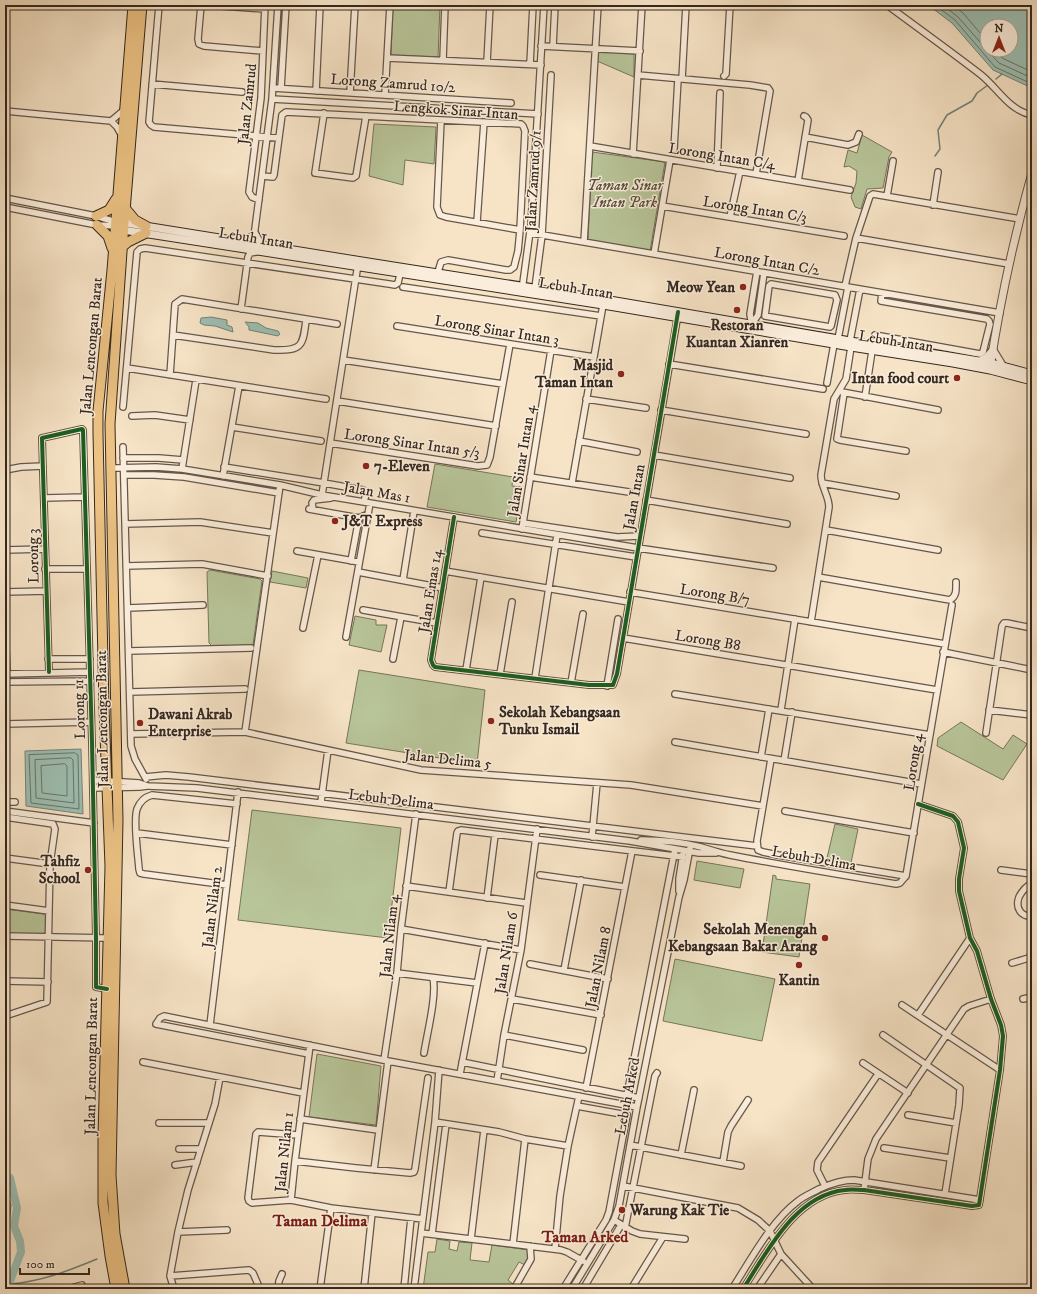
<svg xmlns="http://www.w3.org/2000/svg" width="1037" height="1294" font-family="'IM FELL DW Pica',serif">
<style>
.green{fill:#b8c599;stroke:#76765c}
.water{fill:#9dbfb3;stroke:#738378;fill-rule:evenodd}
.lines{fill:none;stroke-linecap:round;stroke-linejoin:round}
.shore{stroke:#697469;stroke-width:1}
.stream{stroke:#738378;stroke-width:1.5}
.river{stroke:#9dbfb3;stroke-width:8}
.minor-casing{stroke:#665749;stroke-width:8}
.tertiary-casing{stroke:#665749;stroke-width:9}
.secondary-casing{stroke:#35281f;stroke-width:9}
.trunk-casing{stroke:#35281f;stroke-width:11}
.minor{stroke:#faeddb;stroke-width:5.5}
.tertiary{stroke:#faeddb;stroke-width:7}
.secondary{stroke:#faeddb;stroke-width:7}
.trunk{stroke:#ecc284;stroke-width:9}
.cycleway-casing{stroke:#faeddb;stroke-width:6}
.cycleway{stroke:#1b5e20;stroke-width:4}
.poi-dot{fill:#8f2418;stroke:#faeddb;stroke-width:1.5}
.labels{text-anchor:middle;stroke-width:3;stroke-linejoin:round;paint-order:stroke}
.street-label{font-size:15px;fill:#35281f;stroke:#faeddb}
.park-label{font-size:15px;font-style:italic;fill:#564f3e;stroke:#faeddb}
.poi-label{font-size:15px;font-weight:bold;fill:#35281f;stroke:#faeddb;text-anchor:end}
.neighbourhood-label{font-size:16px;font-weight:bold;fill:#7a1f14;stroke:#faeddb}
</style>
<rect width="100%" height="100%" fill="#f7e4c7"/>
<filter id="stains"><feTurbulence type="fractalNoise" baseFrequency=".005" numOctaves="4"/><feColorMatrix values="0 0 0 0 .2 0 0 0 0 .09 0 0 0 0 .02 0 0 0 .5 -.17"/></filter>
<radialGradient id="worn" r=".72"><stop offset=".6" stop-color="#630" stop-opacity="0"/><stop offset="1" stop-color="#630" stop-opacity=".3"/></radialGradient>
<path class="green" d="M393,5H440L438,57L391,55Z
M596,51L634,54V77L597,61Z
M374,124L436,127L434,164L405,160L403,185L369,176Z
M862,135L892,152L889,157L883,188L867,189L861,209L855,207L851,197L856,183L857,171L849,166L844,167L848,150L857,153Z
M592,152L665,162L650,251L588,240Z
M435,464L513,477L512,486L522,487L516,522L427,507Z
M210,570L260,579L262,581L253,645L212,646L209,643L207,572Z
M272,571L308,578L306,588L270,582Z
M355,616L376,620V625H387L381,652L349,645Z
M359,670L485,690L477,764L346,743Z
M961,722L1003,749L1013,735L1027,744L1003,780L937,746L938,738Z
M252,810L401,828L388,938L238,920Z
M835,824L858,829L851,863L827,858Z
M697,861L744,869L740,888L694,880Z
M773,875L776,876V879L810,884L799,957L762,952Z
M5,909L44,914L47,917L45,934H5Z
M675,959L775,979L762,1041L663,1021Z
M317,1054L381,1066L376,1125L309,1117Z
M5,1185L11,1205L9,1227L5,1230Z
M437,1239L450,1241L449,1249L457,1251L459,1242L472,1243L470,1260L489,1262L492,1245L529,1250L527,1262L525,1265L519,1262L508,1280L513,1284L510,1289H423L428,1252H435Z"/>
<path class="water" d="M928,5H1032V88L993,70L952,23ZM987,26H1011V50H987Z
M211,317L227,320V325L232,327L233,332L215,326L204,325L200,323L201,318Z
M245,322L258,323L266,328L278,331L280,334L278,336L249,330V327Z
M81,749L83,814L26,806L25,751Z"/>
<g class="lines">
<path class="shore" d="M935,5L955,20L995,67L1032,84
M943,5L958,17L987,50
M953,5L963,13L987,41
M987,50L999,63L1032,78
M995,50L1002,58L1032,72
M75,753L78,755L79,809L31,803L29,755Z
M71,758L73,760L74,803L36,798L35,760Z
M65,764L67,766V796L42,793L41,766Z"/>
<path class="stream" d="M996,79L1002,74
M935,156L940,149L938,130L947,115L972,101L977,93L988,85
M9,1284C40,1282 68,1271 97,1259"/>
<path class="river" d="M5,1175L10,1178L17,1208L14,1226L20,1241L21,1252L9,1284L11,1289"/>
<defs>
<path id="minor" d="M159,5L149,122L151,125L154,127L278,138
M201,5L198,39L199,44L204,46L263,51
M207,5L265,9
M887,5C918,28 950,51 980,74C998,88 1008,110 1032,115
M541,46L640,51
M553,46L555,5
M387,58L541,65
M443,60L445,5
M487,62L490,5
M530,64L533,5
M638,75L750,85L768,88L770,91L756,174
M724,76L726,74L730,5
M682,79L686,5
M152,84L242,92
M273,88L511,103
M281,88L286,5
M316,91L320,5
M350,93L355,5
M385,95L390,5
M272,99L538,114
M5,111L111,121L117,127L122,136
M324,113L315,173L353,178L356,176L366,116
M441,120L437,207L440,215L446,217L520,230
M111,121L124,110
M805,137L848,145L856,142L859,134
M590,146L850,190
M674,149L678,79
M633,154L642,5
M717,168L720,93
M262,176L273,177L274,175L282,115L286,112L521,124L523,126L525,131L520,230L518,251L514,267L510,270H506L448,260L441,262L438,272
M798,181L808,120L806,117L804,116
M887,196L893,161
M5,198L96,216L116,222
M259,200L252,197L249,192L261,98L265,5
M933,205L938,172
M662,206L844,236
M5,207L97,225L116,226
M730,217L740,171
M477,222L484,122
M531,233L1000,313
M856,238L1009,264
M584,242L598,5
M253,244L272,99L278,5
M654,254L670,160
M771,284L835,295L837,300L831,326L830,327L765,316L769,286Z
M845,286L856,238L870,196L873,194L1020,219
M403,287L601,316
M535,288L542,235L551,75
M522,290L531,224L544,5
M241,309L248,257L250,253L256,252
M752,324L758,315L764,273
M397,326L594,357
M752,326L750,314L757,271
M173,335L274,350C302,351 303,346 306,320
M838,339L848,287
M850,341L860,289
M874,345L875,335L980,354L983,352L990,324L989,321L987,319L881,301L882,293
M343,360L503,384
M979,361L986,357L993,349L1004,367
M669,364L823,389
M127,368L326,399
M170,375L175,304L182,299L337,324
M827,383L834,344
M842,392L938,410
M844,393L837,439L840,440L906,451
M865,397L872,351
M586,399L646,408
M337,401L496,426
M123,407L137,252L140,249L145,248L389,284L395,285L398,283L400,274
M661,410L806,434
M132,416L155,415L190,420
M232,427L321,441
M579,441L637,452
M330,443L478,466L487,465L490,457L510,344
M123,447L131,746L135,759L146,779
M654,455L790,478
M123,458H159L183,460
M224,467L324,483L363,490L366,494L364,502
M111,468L156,467L182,469L280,485L322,495L364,502L638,548L773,568
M182,469L196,380
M5,470L21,467L43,466
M124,475H154L184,477L279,493
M223,476L239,386
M530,477L629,492
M572,483L603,305
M822,483L896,496
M322,495L358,264
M44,498L85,497
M646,500L787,524
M309,509L359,518L368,514
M313,509L312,503L314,500L331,498
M454,517L431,660L433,665L435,667L589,685H613L617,674L678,314
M523,523L617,537L640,536
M125,524L200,522L273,533
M522,529L551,350
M826,530L938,550
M482,533L636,557
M5,550L45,549
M297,551L359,562
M351,561L359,518
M126,566L202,564L268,576
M45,569H87
M445,571L629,602
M358,572L443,588
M818,577L950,600C957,596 956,589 956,582
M403,580L414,511
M5,592L46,591
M630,592L945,644
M128,608L203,605
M363,610L437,623
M811,622L829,507C829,496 821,487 821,475L834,399L846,379L851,347
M5,624L7,674
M303,628L318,555
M346,637L370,503
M623,638L937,690
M129,651L251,648
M943,652L1032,670
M48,659H90
M393,659L401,617
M466,670L481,577
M49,672L42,438L82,429L83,430L92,742L96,938V987L107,989
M5,674L90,672
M500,674L512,602
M535,678L557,535
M5,682L91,681
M571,683L583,614
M607,686L618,619
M130,692L245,689
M675,694L930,735
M781,710L795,619
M989,710L1032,715
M5,724L91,722
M245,732L280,485
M986,733L1002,626L1004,623H1007L1032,628
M131,734L245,732L421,770L631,785L763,806
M675,742L921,784
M761,757L769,709
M771,759L757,841L758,850L763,852L778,855L906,876
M784,761L792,712
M145,777L166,775L189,777L757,846
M93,780L139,783L148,786L197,788L630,841L699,853H716
M93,788L140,787L147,786
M5,802H15
M321,802L328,750
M5,811L94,823
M785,811L914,833
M5,817L53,824L55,829L50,864L47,1002L5,1016
M137,833L232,845
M592,837L597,783
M641,840C660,840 682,842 701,847C711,850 720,853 730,855C786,866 841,875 896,884L900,883L906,876L952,605
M5,858L50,864
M1001,870L1032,874
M540,875L625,887
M1032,883C1027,886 1022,891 1019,897C1015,908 1021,917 1032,916
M227,885L144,874L140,873L139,869C138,855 133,821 137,809C140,801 145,797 152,795L237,804
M406,886L526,903
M679,891V879L683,854
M449,892L457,833L458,831L461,830L683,857
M487,898L495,835
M5,905L49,911
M401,929L521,950
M5,936L108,938
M1012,963L1032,957
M530,964L608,979
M564,970L581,880
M397,973L477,983
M5,981L48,982
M512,999L601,1015
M1023,999L1032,997
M902,1005L1000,1070
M918,1015L970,938
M210,1025L238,792
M504,1035L583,1050
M883,1035L960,1088L959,1105L945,1194
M424,1053C427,1034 437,995 433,978
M309,1054L156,1024L160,1018L164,1016L388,1061L637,1107
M384,1060L397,973L401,929L416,814
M143,1062L303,1093
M462,1062L639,1098
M863,1063L908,1093
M460,1074L485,943
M497,1081L504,1035L521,950L537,829
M586,1088L632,851
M627,1095L675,849
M908,1115L956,1123
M300,1119L378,1130
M435,1122L499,1132L525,1139L568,1146
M159,1123H209
M298,1135L258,1132L256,1134L248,1198L249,1201L252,1203L291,1200L331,1208L423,1219
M630,1145L741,1166
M884,1148L950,1158
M179,1149H201
M681,1155L694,1090
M295,1161L356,1168L410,1173L414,1172L415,1169L428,1078
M723,1162L728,1132L731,1126L748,1100
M175,1165L197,1162
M374,1170L388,1061
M623,1186L738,1208L758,1220L770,1231L781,1254L813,1289
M825,1186L817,1170L818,1162L878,1074
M864,1190L868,1159L876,1139L964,1009L969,1006L991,999
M291,1200L295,1161L310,1045
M614,1220L632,1231L640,1234L685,1239
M625,1228L655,1076L657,1073
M178,1232L227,1230
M421,1233L561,1250L567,1252L583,1261
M432,1234L446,1124
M471,1239L484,1130
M513,1244L525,1139
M555,1249L560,1196L568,1146L579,1096
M170,1276L249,1270L253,1273L260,1289
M67,1289L82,1285
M174,1289L170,1276L178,1232L188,1190L215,1104L220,1077
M278,1289L279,1281L282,1274
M320,1289L331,1208
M364,1289L372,1213
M404,1289L411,1218
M414,1289L435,1122L439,1070
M514,1289L531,1259L530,1246
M563,1289L606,1220L609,1212L627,1115L577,1106
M572,1289L614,1220L619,1206L637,1107L679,897L684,880L690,848
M583,1289L621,1225
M631,1289L663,1237
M732,1289C750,1261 771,1221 798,1201C804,1196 812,1193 819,1189C830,1184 842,1180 854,1180L980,1200
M743,1289C767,1252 795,1195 845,1190C851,1189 858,1190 864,1190L972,1206L979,1205L1000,1070L1003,1036L1001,1025L991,999L977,951L970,938L959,891V879L964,848L958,822L953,816L918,804
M757,1289L781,1254"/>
<path id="tertiary" d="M990,368C1000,302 1014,237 1032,173"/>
<path id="secondary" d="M120,222L387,265L598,298L874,345L943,355L991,363L1032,374
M119,228L123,230L603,305L851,347L953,363L990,370L1032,381
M244,243L255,234L261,245"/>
<path id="trunk" d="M125,208L135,220L146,226
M96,216L109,210L116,199
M97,225L108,236L112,248
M122,247L128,242L146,233
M116,1289L110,1256L103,1203V1137L110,866L104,708L98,433V411L112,270L133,5
M125,1289L115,1234L111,1175L118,820L110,424L124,223L142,5"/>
</defs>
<use href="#minor" class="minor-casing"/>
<use href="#tertiary" class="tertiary-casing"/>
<use href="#secondary" class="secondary-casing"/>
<use href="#trunk" class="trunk-casing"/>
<use href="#minor" class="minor"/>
<use href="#tertiary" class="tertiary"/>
<use href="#secondary" class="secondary"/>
<use href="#trunk" class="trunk"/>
<defs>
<path id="cycleway" d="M454,517L431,660L433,665L435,667L589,685H613L617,674L678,312
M49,672L42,438L82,429L83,430L92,742L96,938V987L107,989
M743,1289C767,1252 795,1195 845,1190C851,1189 858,1190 864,1190L972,1206L979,1205L1000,1070L1003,1036L1001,1025L991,999L977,951L970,938L959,891V879L964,848L958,822L953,816L918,804"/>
</defs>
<use href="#cycleway" class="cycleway-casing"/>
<use href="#cycleway" class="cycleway"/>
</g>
<g class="poi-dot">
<circle cx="743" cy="287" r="4"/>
<circle cx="737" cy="310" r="4"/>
<circle cx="621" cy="374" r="4"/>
<circle cx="957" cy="378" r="4"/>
<circle cx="366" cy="466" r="4"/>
<circle cx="335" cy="521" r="4"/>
<circle cx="491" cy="721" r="4"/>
<circle cx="140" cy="723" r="4"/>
<circle cx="88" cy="870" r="4"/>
<circle cx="825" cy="938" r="4"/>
<circle cx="799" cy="965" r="4"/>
<circle cx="622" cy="1210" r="4"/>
</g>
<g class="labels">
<g class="street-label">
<text transform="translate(393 83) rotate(4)" y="5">Lorong Zamrud 10/2</text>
<text transform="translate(247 104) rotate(-84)" y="5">Jalan Zamrud</text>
<text transform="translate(456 110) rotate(4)" y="5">Lengkok Sinar Intan</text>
<text transform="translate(722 156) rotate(9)" y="5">Lorong Intan C/4</text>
<text transform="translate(533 181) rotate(-87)" y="5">Jalan Zamrud 9/1</text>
<text transform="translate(755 209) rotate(9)" y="5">Lorong Intan C/3</text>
<text transform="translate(256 238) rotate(9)" y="5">Lebuh Intan</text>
<text transform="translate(767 261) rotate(10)" y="5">Lorong Intan C/2</text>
<text transform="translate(576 288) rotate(9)" y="5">Lebuh Intan</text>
<text transform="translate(497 330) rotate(9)" y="5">Lorong Sinar Intan 3</text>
<text transform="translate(896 341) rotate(9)" y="5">Lebuh Intan</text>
<text transform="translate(91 346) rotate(-85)" y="5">Jalan Lencongan Barat</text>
<text transform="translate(412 443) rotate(8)" y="5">Lorong Sinar Intan 5/3</text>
<text transform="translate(521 461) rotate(-81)" y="5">Jalan Sinar Intan 4</text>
<text transform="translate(377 492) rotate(10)" y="5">Jalan Mas 1</text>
<text transform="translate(634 497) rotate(-80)" y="5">Jalan Intan</text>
<text transform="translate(33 556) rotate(-91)" y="5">Lorong 3</text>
<text transform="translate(430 591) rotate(-81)" y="5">Jalan Emas 14</text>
<text transform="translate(715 594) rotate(9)" y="5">Lorong B/7</text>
<text transform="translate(708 640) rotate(9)" y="5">Lorong B8</text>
<text transform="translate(79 709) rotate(-92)" y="5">Lorong 11</text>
<text transform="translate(102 719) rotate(-91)" y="5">Jalan Lencongan Barat</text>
<text transform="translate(448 759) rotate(6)" y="5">Jalan Delima 5</text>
<text transform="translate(913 762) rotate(-81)" y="5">Lorong 4</text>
<text transform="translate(391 799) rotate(7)" y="5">Lebuh Delima</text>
<text transform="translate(814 858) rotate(10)" y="5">Lebuh Delima</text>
<text transform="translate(212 907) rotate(-83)" y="5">Jalan Nilam 2</text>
<text transform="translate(389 936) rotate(-84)" y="5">Jalan Nilam 4</text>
<text transform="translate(506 953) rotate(-81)" y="5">Jalan Nilam 6</text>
<text transform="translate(598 967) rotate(-79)" y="5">Jalan Nilam 8</text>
<text transform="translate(91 1066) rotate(-89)" y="5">Jalan Lencongan Barat</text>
<text transform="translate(627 1096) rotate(-79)" y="5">Lebuh Arked</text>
<text transform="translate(284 1152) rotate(-84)" y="5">Jalan Nilam 1</text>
</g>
<g class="park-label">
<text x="625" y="190">Taman Sinar<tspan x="625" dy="17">Intan Park</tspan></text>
</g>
<g class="poi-label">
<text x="735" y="292">Meow Yean</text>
<text x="737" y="330" text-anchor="middle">Restoran<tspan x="737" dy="17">Kuantan Xianren</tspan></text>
<text x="613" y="370">Masjid<tspan x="613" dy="17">Taman Intan</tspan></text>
<text x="949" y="383">Intan food court</text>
<text x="374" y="471" text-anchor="start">7-Eleven</text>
<text x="343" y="526" text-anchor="start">J&amp;T Express</text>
<text x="499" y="717" text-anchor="start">Sekolah Kebangsaan<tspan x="499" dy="17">Tunku Ismail</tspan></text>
<text x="148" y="719" text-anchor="start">Dawani Akrab<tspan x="148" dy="17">Enterprise</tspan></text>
<text x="80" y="866">Tahfiz<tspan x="80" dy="17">School</tspan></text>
<text x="817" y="934">Sekolah Menengah<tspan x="817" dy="17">Kebangsaan Bakar Arang</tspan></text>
<text x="799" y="985" text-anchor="middle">Kantin</text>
<text x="630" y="1215" text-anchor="start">Warung Kak Tie</text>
</g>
<g class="neighbourhood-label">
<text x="320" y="1226">Taman Delima</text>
<text x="585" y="1242">Taman Arked</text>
</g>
</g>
<rect width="1037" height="1294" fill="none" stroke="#f7e4c7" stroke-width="20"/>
<rect x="6" y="6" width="1025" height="1282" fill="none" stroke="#35281f" stroke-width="2"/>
<rect x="10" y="10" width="1017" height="1274" fill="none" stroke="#35281f"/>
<g transform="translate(999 38)"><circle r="19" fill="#faeddb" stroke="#ab9e90"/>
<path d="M0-3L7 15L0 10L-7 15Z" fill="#8f2418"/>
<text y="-6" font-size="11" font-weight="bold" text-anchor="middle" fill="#35281f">N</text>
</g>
<path d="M20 1268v6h69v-6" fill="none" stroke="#35281f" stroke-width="2"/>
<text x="26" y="1268" font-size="12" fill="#35281f" stroke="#faeddb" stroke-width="3" paint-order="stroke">100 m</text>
<rect width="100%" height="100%" filter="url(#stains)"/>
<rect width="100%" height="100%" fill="url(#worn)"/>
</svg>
